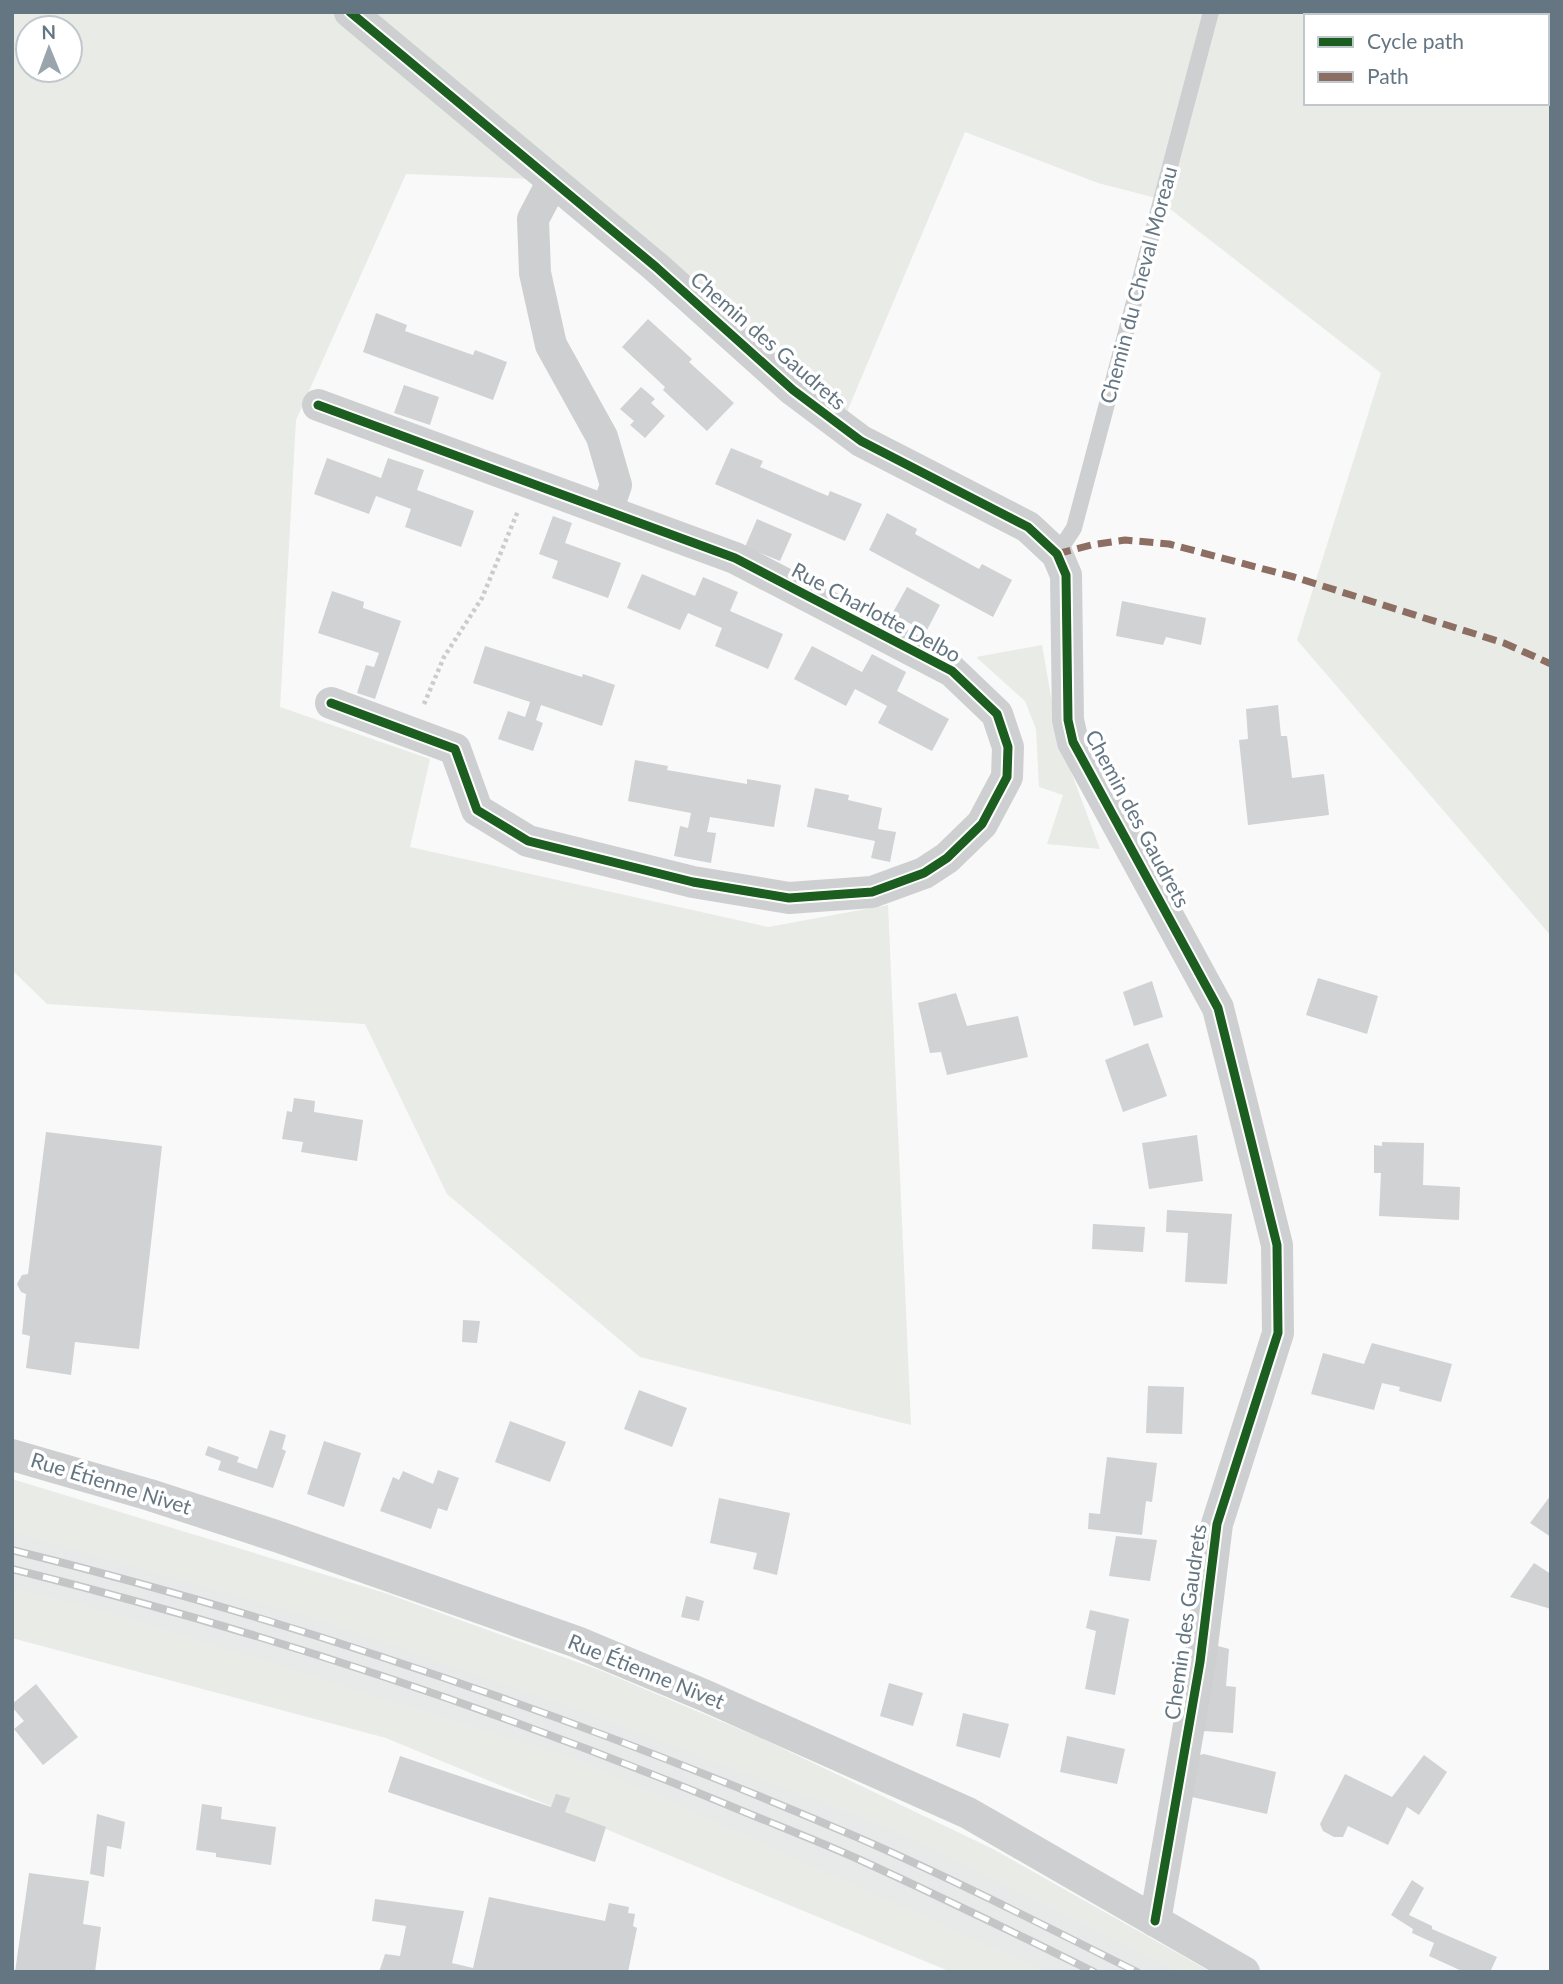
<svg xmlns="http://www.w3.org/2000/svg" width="1563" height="1984" font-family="Lato,sans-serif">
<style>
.built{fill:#e8e9e9}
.green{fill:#e8ebe6;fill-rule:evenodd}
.building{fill:#d0d2d3}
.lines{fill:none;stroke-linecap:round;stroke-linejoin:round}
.path{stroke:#cbcccd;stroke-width:4.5;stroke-dasharray:3.5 3.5;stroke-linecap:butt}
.lane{stroke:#cecfd0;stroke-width:16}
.street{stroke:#cecfd0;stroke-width:32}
.rail-casing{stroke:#c3c5c6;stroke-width:8}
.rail{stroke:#fff;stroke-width:5;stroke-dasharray:16;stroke-linecap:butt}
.quiet{stroke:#8d6e63;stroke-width:7;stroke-dasharray:14 7;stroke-linecap:butt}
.cycleway-casing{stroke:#fff;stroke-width:13}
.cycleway{stroke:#1b5e20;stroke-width:9}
.labels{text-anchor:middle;stroke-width:7;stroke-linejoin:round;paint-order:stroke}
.street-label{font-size:21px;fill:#657683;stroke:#fff}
</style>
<rect width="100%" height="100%" fill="#f9f9f9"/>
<path class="built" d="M12,1514L262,1585L897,1821L1187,1972H1043L620,1805L12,1615Z"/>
<path class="green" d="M12,12H1551V936L1297,640L1381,373L1156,198L1098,183L965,132L846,414L563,180L406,174L296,420L280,707L430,759L410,847L768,927L888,905L911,1425L640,1357L447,1194L365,1024L47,1004L12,970ZM1306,16H1547V103H1306ZM28,28H70V70H28Z
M1042,645L1058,737L1100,849L1047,844L1063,795L1039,787L1036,729L1025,701L976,657Z
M12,1479L385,1593L602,1671L765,1740L993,1849L1211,1972H1176L1073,1918L881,1825L588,1713L304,1615L12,1532Z
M12,1588L100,1609L579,1760L1047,1972H951L386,1738L12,1638Z"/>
<path class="building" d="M376,313L407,325L405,331L473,355L475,350L507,362L493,400L363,352Z
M648,319L692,359L689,362L734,403L707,431L663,390L665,387L622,347Z
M404,385L439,397L430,425L394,413Z
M641,387L655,399L651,403L665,416L645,438L630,425L634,421L620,409Z
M731,448L763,461L760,467L828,496L830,491L862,504L845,541L715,484Z
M327,458L381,478L388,458L424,470L417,490L474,511L461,547L405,527L411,509L376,496L369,514L314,494Z
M887,513L917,529L915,534L979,569L982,564L1012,580L993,617L869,550Z
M553,516L572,523L565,543L621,563L608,598L552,578L558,561L539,554Z
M757,519L792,534L780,561L745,547Z
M642,574L695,596L703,577L738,592L730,611L783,634L768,669L715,646L722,628L688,613L680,630L627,608Z
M907,587L940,605L926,632L892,614Z
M332,591L364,602L363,608L401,621L375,699L357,693L366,665L374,667L379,653L318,633Z
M1122,601L1206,618L1201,645L1166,637L1163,645L1116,636Z
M485,646L582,677L583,674L615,685L602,726L541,705L536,720L543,723L533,751L498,739L508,711L525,717L530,702L473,683Z
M812,646L862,672L872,654L906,672L897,691L949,719L932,751L878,723L887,706L855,689L846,706L794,679Z
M1278,705L1281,736H1287L1292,778L1324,774L1329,815L1248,825L1239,740L1248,739L1246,709Z
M635,760L668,766L667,770L747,784V779L781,785L774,827L710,817L707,832L716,833L711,863L674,856L680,826L688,828L691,813L628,801Z
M815,788L849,795L848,800L882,808L878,829L896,832L890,862L871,858L875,841L807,827Z
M1318,978L1378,996L1367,1034L1306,1015Z
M1152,981L1163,1017L1134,1026L1123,992Z
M956,993L967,1026L1018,1016L1028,1057L947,1075L941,1052L930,1053L918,1003Z
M1148,1043L1167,1096L1123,1112L1105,1060Z
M294,1098L315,1101L314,1112L363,1120L357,1161L301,1152L303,1142L282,1139L287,1111L292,1112Z
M46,1132L162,1146L139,1349L75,1342L71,1375L26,1368L30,1336L22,1334L26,1294L21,1292L17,1284L22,1275L28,1274Z
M1197,1135L1203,1181L1149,1189L1142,1143Z
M1382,1142L1424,1143L1423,1185L1460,1187L1459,1220L1379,1216L1381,1173H1374V1145L1382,1146Z
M1167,1210L1232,1214L1227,1284L1185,1282L1188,1233L1166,1232Z
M1093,1224L1145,1227L1143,1252L1092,1249Z
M463,1320L480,1321L477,1343L462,1342Z
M1372,1343L1452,1364L1441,1402L1399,1391L1400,1387L1382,1383L1374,1410L1311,1394L1323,1353L1364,1364Z
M1148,1386L1184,1387L1182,1434L1146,1433Z
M639,1390L687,1408L672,1447L624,1429Z
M510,1421L566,1442L550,1482L495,1462Z
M270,1430L286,1435L282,1449L286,1451L273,1488L218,1470L221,1461L205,1455L208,1446L239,1457L237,1462L257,1469Z
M324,1441L361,1453L344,1507L307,1494Z
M1107,1457L1157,1463L1152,1502L1146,1501L1142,1535L1088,1529L1089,1513L1100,1514Z
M438,1470L459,1478L447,1511L438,1508L431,1529L380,1511L393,1477L399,1480L403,1471L433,1484Z
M1551,1495V1537L1530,1523Z
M719,1498L790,1513L777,1575L753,1569L757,1553L710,1543Z
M1116,1536L1157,1540L1150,1581L1109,1576Z
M1534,1563L1551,1574V1609L1510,1597Z
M686,1596L704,1601L699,1621L681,1617Z
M1090,1610L1129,1619L1115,1695L1085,1689L1096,1631L1086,1628Z
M1211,1644L1229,1649L1226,1686L1236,1687L1233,1733L1203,1731Z
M889,1683L923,1693L913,1726L880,1716Z
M36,1684L78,1737L43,1765L14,1729L24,1721L12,1707V1704Z
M963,1713L1009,1724L1000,1758L956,1746Z
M1067,1736L1125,1749L1117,1784L1060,1772Z
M1204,1754L1276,1772L1267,1814L1192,1797L1199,1755Z
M1424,1755L1447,1772L1419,1815L1407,1807L1388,1845L1348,1826L1343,1837H1334L1323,1831L1320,1824L1345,1774L1392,1797Z
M400,1756L551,1807L556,1794L570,1798L565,1812L606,1827L595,1862L388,1792Z
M202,1804L222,1807L221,1819L276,1827L271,1865L216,1857V1853L196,1850Z
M97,1814L125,1822L121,1849L107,1846L104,1877L90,1874Z
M29,1873L89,1881L83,1924L101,1927L95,1972H15Z
M1412,1880L1424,1888L1409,1915L1432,1926V1929L1497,1957L1490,1972H1464L1429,1956L1434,1943L1412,1933L1413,1929L1391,1915Z
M489,1897L605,1921L609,1903L629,1907L628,1913L635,1914L633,1926L637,1928L628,1972H379L385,1954L400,1956L406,1926L372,1921L375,1899L464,1911L452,1963L473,1968Z"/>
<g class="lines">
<path class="path" d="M424,704L444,657L482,598L518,511"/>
<path class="lane" d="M1057,554L1074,528L1211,12"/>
<path class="street" d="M350,12L656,267L793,390L861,441L1028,527L1057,554L1066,575L1068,720L1073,742L1218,1008L1277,1245L1278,1333L1217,1524L1200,1662L1155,1921
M553,181L533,219L535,273L551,345L602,437L616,485L607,511
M318,405L735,558L952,671L997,714L1008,747L1007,777L982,824L947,858L924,873L872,892L789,898L693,882L528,841L477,810L455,749L331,703
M12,1455L150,1495L276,1536L577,1642L706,1696L968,1813L1244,1972"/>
<defs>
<path id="rail" d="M12,1550C302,1622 584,1720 859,1838C953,1879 1045,1926 1137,1972
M12,1569C255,1629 493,1708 723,1803C768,1822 814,1839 858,1859C937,1895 1015,1933 1094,1972"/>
</defs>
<use href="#rail" class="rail-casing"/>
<use href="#rail" class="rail"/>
<path class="quiet" d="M1057,554L1091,545L1125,540L1169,544L1294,577L1504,643L1551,664"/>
<defs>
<path id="cycleway" d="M350,12L656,267L793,390L861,441L1028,527L1057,554L1066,575L1068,720L1073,742L1218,1008L1277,1245L1278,1333L1217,1524L1200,1662L1155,1921
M318,405L735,558L952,671L997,714L1008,747L1007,777L982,824L947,858L924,873L872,892L789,898L693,882L528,841L477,810L455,749L331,703"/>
</defs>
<use href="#cycleway" class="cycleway-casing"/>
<use href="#cycleway" class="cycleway"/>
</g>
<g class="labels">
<g class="street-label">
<text transform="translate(1139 285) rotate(-75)" y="7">Chemin du Cheval Moreau</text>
<text transform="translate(768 341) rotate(41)" y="7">Chemin des Gaudrets</text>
<text transform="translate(876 613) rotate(28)" y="7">Rue Charlotte Delbo</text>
<text transform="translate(1137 819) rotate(62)" y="7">Chemin des Gaudrets</text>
<text transform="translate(111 1484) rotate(17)" y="7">Rue Étienne Nivet</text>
<text transform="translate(1186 1622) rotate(-82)" y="7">Chemin des Gaudrets</text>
<text transform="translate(646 1672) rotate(22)" y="7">Rue Étienne Nivet</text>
</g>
</g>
<rect width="1563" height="1984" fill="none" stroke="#657683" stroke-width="28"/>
<rect x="1304" y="14" width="245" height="91" fill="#ffffff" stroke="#c1c8cd" stroke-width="2"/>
<rect x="1318" y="37" width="35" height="10" fill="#1b5e20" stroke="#c1c8cd" stroke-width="2"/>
<text x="1367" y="49" font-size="21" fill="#657683">Cycle path</text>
<rect x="1318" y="72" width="35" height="10" fill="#8d6e63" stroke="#c1c8cd" stroke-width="2"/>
<text x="1367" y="84" font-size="21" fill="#657683">Path</text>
<g transform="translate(49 49) rotate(359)"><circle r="33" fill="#ffffff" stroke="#c1c8cd" stroke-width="2"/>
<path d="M0-5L12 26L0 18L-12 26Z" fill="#99a4ac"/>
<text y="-10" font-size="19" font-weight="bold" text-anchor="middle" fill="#657683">N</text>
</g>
</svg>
